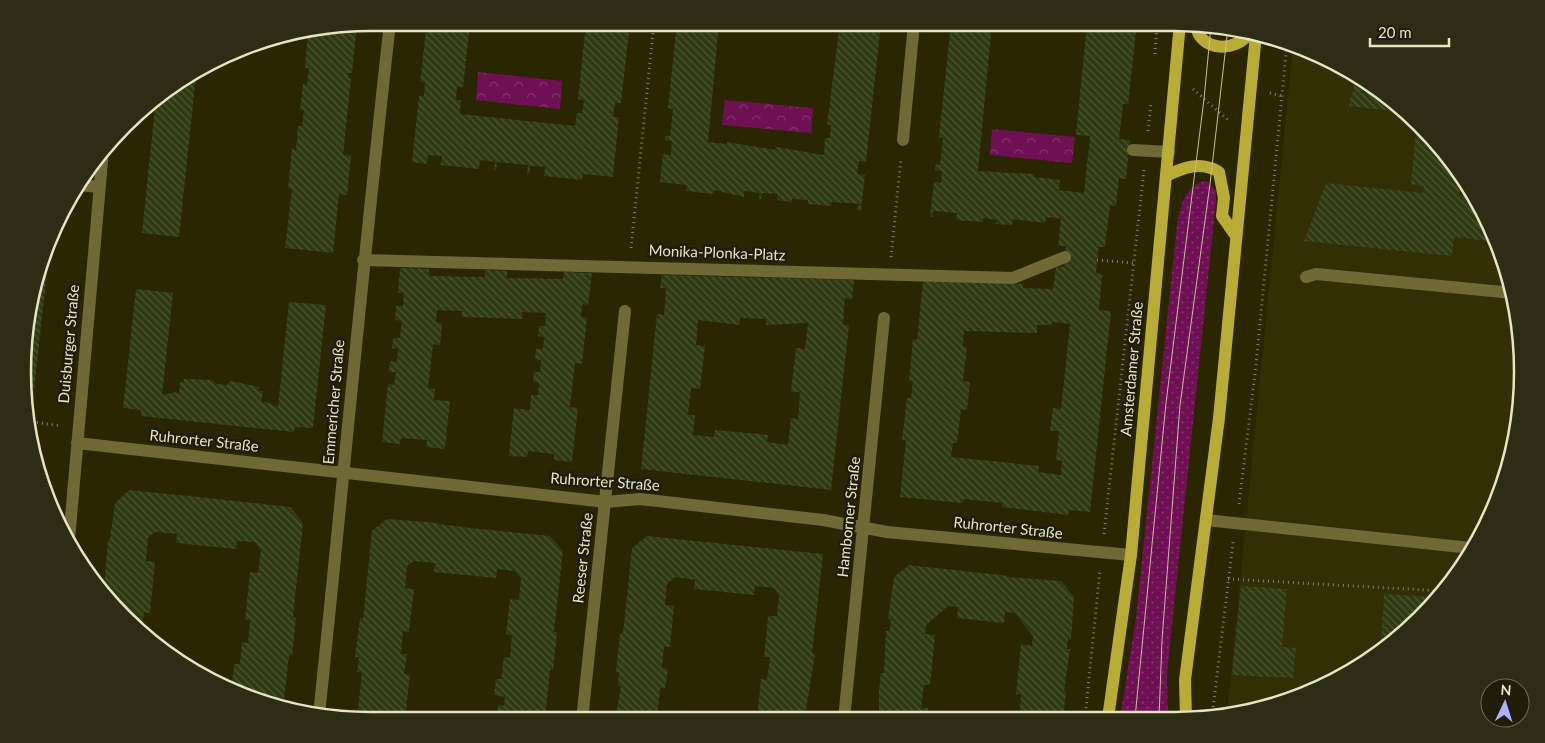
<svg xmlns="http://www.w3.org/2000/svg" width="1545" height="743" font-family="Lato,sans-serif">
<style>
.built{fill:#332f04}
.grass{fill:url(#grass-dots)}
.park{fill:url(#park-crowns)}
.building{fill:url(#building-back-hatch);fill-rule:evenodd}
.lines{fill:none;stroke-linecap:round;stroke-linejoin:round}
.path{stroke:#83805d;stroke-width:3;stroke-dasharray:1 4;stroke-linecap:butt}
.minor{stroke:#6f6936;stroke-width:12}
.major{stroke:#b9ac36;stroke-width:12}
.tram{stroke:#c2bf9d;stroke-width:1}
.labels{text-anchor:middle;stroke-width:5;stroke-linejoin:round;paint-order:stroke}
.street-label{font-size:15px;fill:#e7e4c2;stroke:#1f1c07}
.rim{fill:none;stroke:#e7e4c2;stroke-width:2.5}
</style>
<defs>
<pattern id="grass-dots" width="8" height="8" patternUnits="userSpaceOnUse" patternTransform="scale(1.25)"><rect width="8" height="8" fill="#6f1054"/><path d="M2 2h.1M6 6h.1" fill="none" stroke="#84336b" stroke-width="1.8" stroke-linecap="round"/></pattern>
<pattern id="park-crowns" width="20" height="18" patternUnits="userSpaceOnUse" patternTransform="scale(1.25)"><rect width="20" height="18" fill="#6f1054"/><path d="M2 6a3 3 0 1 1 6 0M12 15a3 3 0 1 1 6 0" fill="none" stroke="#84336b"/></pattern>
<pattern id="building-back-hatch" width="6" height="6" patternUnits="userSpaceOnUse" patternTransform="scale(1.25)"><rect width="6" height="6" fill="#2f3a12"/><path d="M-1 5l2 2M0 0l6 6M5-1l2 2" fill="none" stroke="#4d5633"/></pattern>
</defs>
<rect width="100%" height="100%" fill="#2a2602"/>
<path class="built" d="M1293,45L1307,49L1368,81L1420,125L1464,178L1496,238L1516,304L1522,372L1516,440L1496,505L1450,584L1386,648L1307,694L1227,715Z"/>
<path class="grass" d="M1206,181L1216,190V200L1167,673L1168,718H1120L1136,618L1177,225C1180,208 1185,184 1206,181Z"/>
<path class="park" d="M478,72L562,81L560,109L476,100Z
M725,100L813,108L811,133L722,125Z
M992,129L1075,137L1072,163L990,155Z"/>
<path class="building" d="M427,23H470L463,87L457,86L456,100H461L460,114L575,126L577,113H582L584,100L578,99L586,23H630L621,103H615L613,117H619L613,177L583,174L582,180L544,176L545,167L530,166L529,174H527L528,165L497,162L496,171L494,170L495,162L480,160L479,169L441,165L442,156L428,155L427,164L412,162L419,96H424L425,82H420Z
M677,23H719L708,142L727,144V142L775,150L776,147L824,155L825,138H830L831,125H827L840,23H881L866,162L859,161L857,174L865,175L861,211L856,209L860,204L831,202V206L808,204V200L792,199V202L777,200L778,194L762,193L761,199H759L760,193L744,191V197L714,190V194L686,191L687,185L660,182L663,154L671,155L672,141L665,140V136H670L673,109L668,108Z
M951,23H992L978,171L1034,174V177L1060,180L1059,190L1084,193L1090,136L1076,135L1087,23H1137L1128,104H1123L1119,139L1130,140L1126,179L1119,178L1116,206L1110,205L1105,247H1099L1097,260L1096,273L1102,275L1099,310L1111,311L1090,512L1069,510L1068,515L1002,507L1003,503L964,499L963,503L900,497L906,440H902L907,398H911L913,381H909L913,339L917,340L923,281L1023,284V288L1053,289L1056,266L1064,267L1066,246H1058L1061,219L1046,217L1045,223L1013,219L1012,225L995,224L998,220L983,218V222L956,220L957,213L933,211L932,215L935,217H930L934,182L941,183L942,171L935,170V164L940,165L943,138L939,137ZM1052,322L1070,324L1061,409L1053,408L1050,431H1059L1056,460L1062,461L1061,475L1038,472L1039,466L951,457L953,443H957L961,409L967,410L970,382L963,381L967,348L963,347L964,331L1037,333V325H1051Z
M357,25L352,73H349L348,77L351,78L343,155L351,156L347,195L339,194L333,253L285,248L292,189L288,188L292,149L296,150L298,126H302L304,110H300L303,84L307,85L309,68H305L308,33Z
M196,75L179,237L142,233L156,98Z
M1357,76L1368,81L1405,112L1349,106Z
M1417,122L1461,174L1459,196L1474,197L1497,242L1454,237L1452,256L1304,241L1326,183L1423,193L1424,186L1411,184Z
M49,253L33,399L26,398L29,303Z
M400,268L429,269V276L485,277V270L507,271V278L563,279L564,272L592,273L588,305L582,304L581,317L587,318L582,364L575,363L570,407L578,408L572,462L554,460V454L528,451L527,457L509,456L514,408L530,410L531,395H538L539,383L533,382L534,372H540L541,360L535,359L536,349H543L544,337L538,336L539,326H545L546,313L522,312V319L462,317V311L437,310L436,322L442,323L440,345L433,344L428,388L435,389L434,400L450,401L445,449L426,447L427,440L401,438L400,444L382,442L388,384L394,385L396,372H389L390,361L397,362L398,349L392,348L393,338H400L402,321L395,320L396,306H403L404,293H398Z
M662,275L854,280L852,299L845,298L843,325H849L831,490L641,469L657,314L664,315L666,288H660ZM740,318L766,319V325L808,323L805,349L796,348L791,392H800L798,419L791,418L788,445L767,442L768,435L715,430L714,437L693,435L695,415H688L691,388L700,389L705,346L696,345L698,320L740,325Z
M136,289L173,293L162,395L175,392L179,394L180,382L184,383V379L213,380L216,384L227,385L231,381L259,387V391H263L261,403L266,402L278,407L289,302L326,305L313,428L295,427L294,432L141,416V410L123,408Z
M129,490L188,496L191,495L190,496L290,507L303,523L293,617L296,618L292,656L289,655L283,708L238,694V682H232L234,664H240L242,642L248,643L250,620H245L250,572L258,573L261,550L255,542L237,541L236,549L176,543L177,534L156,532L151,535L148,538L146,561L155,562L150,613L144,612L142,632L125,618L104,590L108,539H110L115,503Z
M387,519L438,523V524L488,530L490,528V530L550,536L563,551L554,632H557L555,650L553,670H550L545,720H492V718H497L498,705L504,706L505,697L494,695L496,679H501L504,657L510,658L512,635L506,634L510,599L519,600L521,579L515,571L497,569L496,578L434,572L435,563L414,561L407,566L405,588L414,589L409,632L403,631L401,654H407L404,674H410L405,720L352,719L353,709L358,710L362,672H357L359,657H355L360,618L363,619L372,531Z
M647,536L823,554L812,654H815L805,716H809L808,719H757L761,679L767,680L770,657H764L768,616H777L779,595L774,588L755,586L754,595L694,589L695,580L675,577L667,584L665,605L674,606L670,647L664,646L662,668L668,669L665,688H660L657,719L615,720L621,686L618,685L619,672H616L618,652L620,634H623L632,548Z
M909,565L1009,576V577L1061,581L1074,597L1071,640L1068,639L1067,649H1070L1064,692H1066L1063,718H1019L1021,695L1016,694L1021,644L1032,646L1033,636L1015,613L1005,612L1004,623L957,618L958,607L948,606L926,625L925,634L935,635L930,685H924L921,708H928L926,719H879V690L881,673H884L886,631L890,630L891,620L888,618L894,577Z
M1241,586L1287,589L1282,647L1296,648L1293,678L1232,675Z
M1384,594L1434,597L1433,601L1381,651Z"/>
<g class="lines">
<path class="path" d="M1155,54L1157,23
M1193,89L1228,120
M1270,93L1282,96
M1148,131L1151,103
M631,248L654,23
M891,257L901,158
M1097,260L1134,263
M27,421L61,426
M1239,504L1256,365L1287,43
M1104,534L1144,170
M1228,579L1443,591
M1212,717L1233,542
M1085,718L1100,570"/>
<path class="minor" d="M903,140L914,23
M1133,150L1169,152
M78,185L99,187
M363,260L1013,278L1065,257
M1306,277L1316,274L1513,293
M77,443L606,502L640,499L823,520L887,532L1131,555
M1206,520L1471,548
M69,540L103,150
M319,715C343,484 364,253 390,23
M844,719L884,318
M582,720L625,311"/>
<path class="major" d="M1196,25C1199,52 1237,53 1250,32
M1166,176C1184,167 1201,161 1219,172L1224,198L1222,216L1236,236
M1108,718L1131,555L1180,23
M1186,718L1185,680L1219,418L1256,34"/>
<path class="tram" d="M1135,718L1166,403L1204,99L1211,26
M1159,718L1162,640L1180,405L1210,184L1228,28"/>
</g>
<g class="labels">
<g class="street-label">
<text transform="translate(717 253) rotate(2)" y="5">Monika-Plonka-Platz</text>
<text transform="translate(69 344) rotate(-85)" y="5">Duisburger Straße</text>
<text transform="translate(1132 369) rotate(-85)" y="5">Amsterdamer Straße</text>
<text transform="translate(334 402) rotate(-85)" y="5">Emmericher Straße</text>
<text transform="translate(204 441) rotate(6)" y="5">Ruhrorter Straße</text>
<text transform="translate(605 482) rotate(4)" y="5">Ruhrorter Straße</text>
<text transform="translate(849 517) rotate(-84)" y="5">Hamborner Straße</text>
<text transform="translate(1008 528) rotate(6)" y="5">Ruhrorter Straße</text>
<text transform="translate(583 558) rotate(-84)" y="5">Reeser Straße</text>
</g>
</g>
<path d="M0 0H1545V743H0ZM371 31H1174A340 340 0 0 1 1514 371V372A340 340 0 0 1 1174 712H371A340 340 0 0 1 31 372V371A340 340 0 0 1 371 31Z" fill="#2f2c16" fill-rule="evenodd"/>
<path class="rim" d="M371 31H1174A340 340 0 0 1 1514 371V372A340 340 0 0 1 1174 712H371A340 340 0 0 1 31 372V371A340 340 0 0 1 371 31Z"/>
<g transform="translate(1505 703) rotate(4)"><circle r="24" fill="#1f1c07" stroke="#6f6c52"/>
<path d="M0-4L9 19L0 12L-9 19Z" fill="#adaffb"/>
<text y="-8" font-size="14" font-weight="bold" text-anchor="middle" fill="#e7e4c2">N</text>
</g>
<path d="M1370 38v8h79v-8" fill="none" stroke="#e7e4c2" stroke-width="2.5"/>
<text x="1378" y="38" font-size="15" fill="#e7e4c2" stroke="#1f1c07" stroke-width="4" paint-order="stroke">20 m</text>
</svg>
